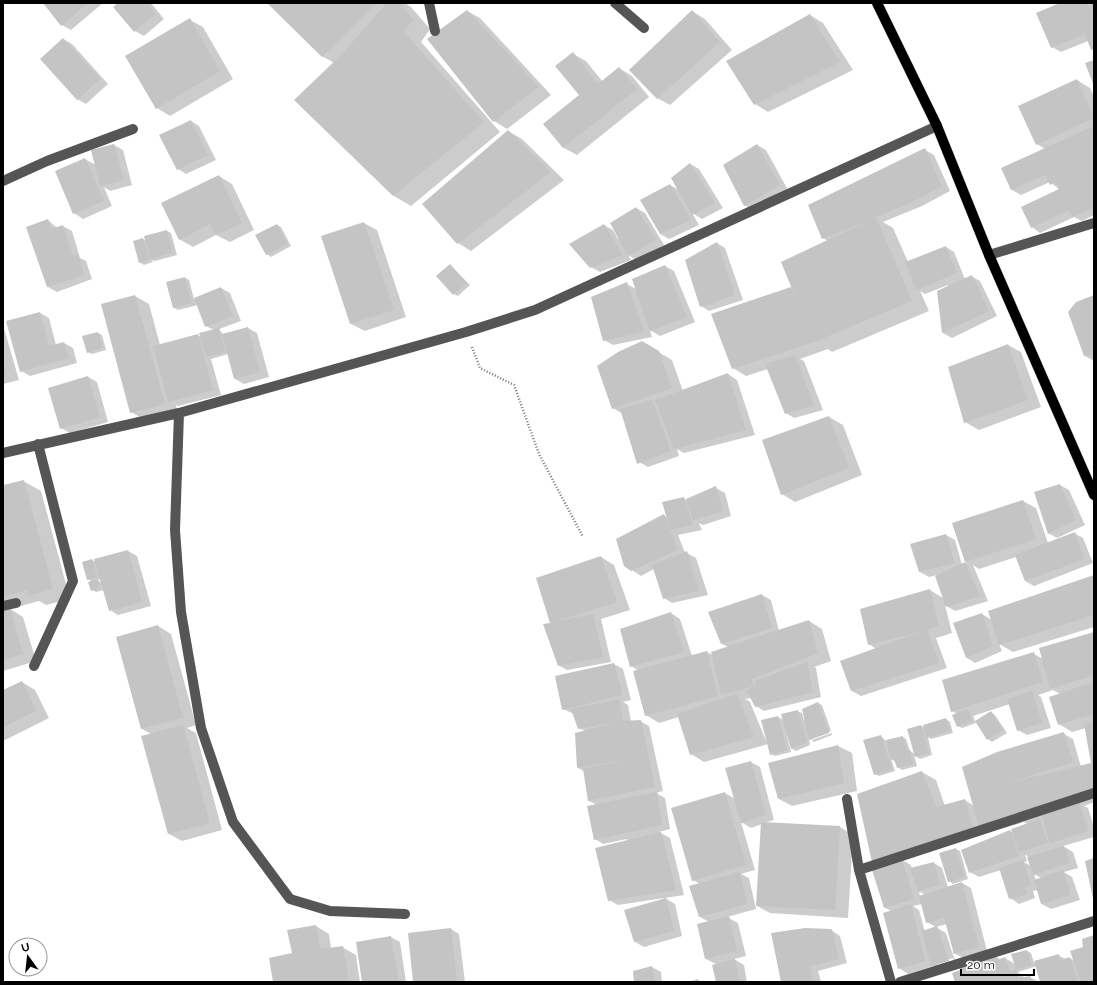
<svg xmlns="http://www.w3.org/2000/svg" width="1097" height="985" font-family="Raleway,sans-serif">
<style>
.shadow{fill:#0003;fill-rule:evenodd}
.building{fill:#c4c4c4}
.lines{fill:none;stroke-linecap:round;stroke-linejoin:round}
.major-casing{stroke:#dbdbdb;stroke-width:11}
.path{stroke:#777;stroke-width:2.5;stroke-dasharray:1 2;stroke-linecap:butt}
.minor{stroke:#555;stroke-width:10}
.major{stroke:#000;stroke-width:10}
</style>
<rect width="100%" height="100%" fill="#fff"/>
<path class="shadow" d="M44,3H103L71,30L62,25Z
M119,3H151L164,19L144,36L135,31Z
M269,3H405L411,7L430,29L421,42L500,132L411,206L394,196L295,100L334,63L322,56Z
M1062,3H1092L1094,5V51L1088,41L1061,52L1052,47Z
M467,11L480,18L551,95L507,129L494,121Z
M692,11L705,19L732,50L670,105L657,98Z
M810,15L823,23L853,70L768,112L755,104Z
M190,20L203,27L233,79L170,116L157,108Z
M63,39L72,44L108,84L86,104L77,99Z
M573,54L586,61L603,82L619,68L632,76L649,97L577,155L564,148L544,124L580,95Z
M1077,80L1090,88L1094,97V215L1082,221L1074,217L1040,233L1032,227L1060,190L1050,182L1021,195L1012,190L1003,169L1045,149L1037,144Z
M191,121L199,126L216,160L186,174L178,169Z
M508,131L522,139L564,180L471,251L458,243Z
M114,145L123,150L132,185L110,191L104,187L112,206L83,219L74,213L85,159L96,165Z
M757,145L766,150L788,190L753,210L744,205Z
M925,150L934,155L950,191L922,206L883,222L893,228L908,262L946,247L954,252L965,279L971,276L980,281L997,316L952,338L943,333L938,291L948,287V285L925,294L920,291L929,311L832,352L828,349L800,359L804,361L823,410L794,418L786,413L768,369L746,376L733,368L791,289L794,291L828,241L823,238Z
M690,164L699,169L723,208L702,219L692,213L699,225L669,239L660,234L670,185L679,190Z
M219,176L232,184L254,230L230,242L216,235L193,247L179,239Z
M636,208L645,213L664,245L638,261L628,255L631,260L600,272L591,267L604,225L613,230L618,239Z
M48,220L57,228L63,226L72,231L80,258L86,261L92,279L57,292L48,287L28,227Z
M364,223L377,230L406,317L365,331L351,324Z
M277,225L281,227L291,246L271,257L267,254Z
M167,231L171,233L177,255L155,261L152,260L153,262L144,265L139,262L143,239L146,240Z
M717,243L725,248L743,300L709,311L701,306Z
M450,265L470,285L458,296L454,294Z
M665,266L674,271L695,322L660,336L650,330L652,337L613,345L604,340L627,284L636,289Z
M185,278L189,280L194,299L221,288L230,293L241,321L219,329L223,334L248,328L257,333L269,377L244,384L235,379L228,354L211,359L221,395L178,406L176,405L177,411L145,420L131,412L135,296L149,304L160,345L197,335L202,337L214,330L206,326L198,305L178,310L174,308L167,283Z
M1094,296V361L1085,356Z
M40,313L49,318L56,345L64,343L73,348L77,363L30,376L21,371Z
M3,325L19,380L3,384Z
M98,333L102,335L106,350L92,354L88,352Z
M1008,345L1021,352L1041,407L979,430L965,422Z
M655,350L672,360L683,391L728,374L737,380L755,435L684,453L677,449L679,456L648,467L639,462L623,414L613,408Z
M88,377L97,382L108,422L70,433L61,428Z
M829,417L843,425L862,475L795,502L782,494Z
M23,481L41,491L70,599L46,605L39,601L10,609L23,617L36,661L3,671V486Z
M1060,485L1069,490L1085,525L1057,538L1048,533Z
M716,488L725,493L731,516L703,525L699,523L702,530L678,535L685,553H687L696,558L708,595L672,603L664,598L654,569L641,576L632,570L664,515L668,518L684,499L686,500Z
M1023,501L1036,508L1048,543L1074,533L1083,538L1093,563L1034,586L1025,581L1016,557L979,569L973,565L988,601L955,611L945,605L952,633L936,638L947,668L861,696L852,691L841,661L876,649L869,644L861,610L930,590L943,598L941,574L929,577L920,572L946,535L955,540L962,565L966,563L954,524Z
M128,551L137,556L151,606L118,615L110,610L104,590L96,592L92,590V582L88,579L92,560L96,562ZM101,579L102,583L97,580Z
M601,557L614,565L630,610L601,619L611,662L567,670L558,665L551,624Z
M1094,576V627L1013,652L999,644L1002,651L975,663L967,658L982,614L992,620Z
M762,595L771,600L779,631L809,621L822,629L831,661L814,667L816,668L821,697L764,711L756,706L751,698L745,699L750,702L767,743L778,717L784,720L797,711L802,713L804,720H805L818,703L822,705L831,731L812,738V740L832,733V735L814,742L809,738L810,745L796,751L792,749L789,736H787L791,752L775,756L771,754L768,744L704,762L691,754L679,717L659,723L646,715L639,671L631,666L671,613L680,619L692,656L707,652L712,655L728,647L722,644Z
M158,626L171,634L196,725L187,728L196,733L222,830L182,841L169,834L151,734L142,729Z
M1094,633V802L1084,806L1088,808L1094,827V837L1063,846L1073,852L1078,868L1064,872L1072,877L1080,900L1051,909L1042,904L1038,890L1033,891L1035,898L1019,904L1010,898L1001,870L979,877L970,872L1010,831L1014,833L1028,824L1022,821V823L989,831L902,860L911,865L912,869L934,863L942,868L948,887L962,883L971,888L987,951L963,958L952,952L957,965L941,970L933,966L908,974L899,968L891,911L884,907L922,772L936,780L945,806L965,800L974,806L1064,734L1073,739L1081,767L1092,764L1086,728L1072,732L1059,724L1060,694L1053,690L1038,695L1041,697L1051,728L1027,735L1018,730L1010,704L973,716L976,723L962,728L958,726L957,714L952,711L1034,654L1043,659ZM1025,855L1028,856L1031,866L1024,862L1027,861ZM1034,874L1041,878L1036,880ZM919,891L925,895L920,896ZM922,904L927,922L937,928L925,932L919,910L913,906ZM947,924L954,951L952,952L946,933L936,927ZM953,958L954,960L937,965V963Z
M614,664L623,669L631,700L623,702L628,705L631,721H640L649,726L663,791L656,793L665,798L670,829L659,832L670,838L684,895L665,898L675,904L682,936L644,947L635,942L664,898L618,905L609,900L627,839L603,844L595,839L597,805L589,801L584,771L578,768L585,731L579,728L574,714L563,709Z
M22,682L35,690L49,718L3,741V691Z
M991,712L995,715L1007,733L992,742L988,739Z
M946,719L950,722L953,733L931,739L928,737L932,755L920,759L914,755L917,766L902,770L898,767L896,762L891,759L895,771L879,776L875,774L881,736L886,741L902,737L906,739L910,751L915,754L921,726L925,728Z
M838,746L852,753L857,791L792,806L779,799L769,763Z
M751,762L760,767L774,820L764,823L840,827L853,835L848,918L770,913L757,906L762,824L751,828L741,822L755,870L741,874L749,878L756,909L727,917L738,923L746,956L734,959L744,965L747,982H717L716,964L706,959L709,922L700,917V884L693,880L725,793L735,799Z
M956,849L960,851L968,879L953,884L949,881L941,854Z
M316,926L329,934L331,949L342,947L356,955L360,982H274L293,953Z
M451,929L459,934L465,982H414Z
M831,930L840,936L847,963L818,971L821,982H782Z
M1094,936V982H1041L1037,966L1018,972L1025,978L1030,977L1039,982H956L995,956L1001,960L1005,958L1015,964L1027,951L1031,953L1034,963L1058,955L1065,959L1070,958L1075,961Z
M391,937L400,942L406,982H363Z
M652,967L661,972L662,982H635Z"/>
<path class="building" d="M43,3H88L61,26Z
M118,3H147L156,14L134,32L113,7Z
M267,3H376L322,57Z
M387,3H400L413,19L404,32L484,122L393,196L294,100L341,55Z
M1060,3H1086L1088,6L1094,3V49L1091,50L1085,34L1051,48L1036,13Z
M467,10L539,87L493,122L427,39Z
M692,10L720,42L657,99L629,70Z
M810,14L840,62L754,105L726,61Z
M190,18L220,71L156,109L125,56Z
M63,38L100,79L77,100L40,59Z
M573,52L598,84L619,67L637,89L563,148L543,124L579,95L555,66Z
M1094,60V86L1085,63Z
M1077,79L1094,118L1036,145L1018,106Z
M191,120L208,155L177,170L159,135Z
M1094,126V207L1072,217L1069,210L1031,228L1021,207L1059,189L1056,182L1050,185L1045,175L1011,190L1001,168Z
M508,130L551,172L457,244L422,204Z
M114,144L124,180L100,186L91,150Z
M757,144L780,185L744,206L723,165Z
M925,148L942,186L912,202L876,217L912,301L814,342L732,369L711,314L791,287L802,313L781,262L870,220L822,239L808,205Z
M85,158L104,201L73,214L55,171Z
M690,163L715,203L692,215L671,178Z
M219,175L242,223L216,235L210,224L179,240L161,203Z
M670,184L691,220L660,234L640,200Z
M636,207L656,240L628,256L610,223Z
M48,219L51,229L63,225L73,256L78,255L84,275L47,287L26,227Z
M364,222L394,310L350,324L321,236Z
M277,224L288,244L266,255L255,235Z
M604,224L623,255L590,268L569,244Z
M167,230L173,253L150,259L144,236Z
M143,238L149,260L139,263L133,241Z
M717,242L735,295L700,307L685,260Z
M946,246L957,273L916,290L905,262Z
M450,264L467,283L453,295L436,276Z
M665,265L687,317L650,331L632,279Z
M972,275L989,311L942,333L937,291Z
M185,277L192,303L173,308L166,282Z
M627,282L644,332L603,341L591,297Z
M221,287L233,316L205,327L194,298Z
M135,295L165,404L130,413L101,304Z
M1094,295V354L1084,356L1068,312L1076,302Z
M40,312L49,346L64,342L69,358L20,372L6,321Z
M248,327L260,372L234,379L222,334Z
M219,328L225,352L206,357L199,333Z
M98,332L103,348L87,353L82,336Z
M198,334L213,390L168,402L153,346Z
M642,341L659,351L672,388L612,409L597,366L618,352Z
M1008,344L1028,400L964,423L948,367Z
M795,355L814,405L785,414L765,364Z
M3,363L6,372L3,373Z
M728,373L746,430L674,449L655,400Z
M88,376L100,417L60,429L48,388Z
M652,400L671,451L637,464L620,409Z
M829,416L849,468L781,495L762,440Z
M24,480L53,589L28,596L27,590L3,597V485Z
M1060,484L1076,520L1048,534L1034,492Z
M716,486L723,511L693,520L686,499Z
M684,497L693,525L670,530L677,550L631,571L624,566L616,539L664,514L670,529L662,502Z
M1023,500L1036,539L965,562L952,523Z
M1075,532L1084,559L1025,581L1015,555Z
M946,534L955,563L919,572L910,544Z
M128,550L142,602L109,611L94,559Z
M687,551L699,591L663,599L652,565Z
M601,556L617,602L553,622L593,614L603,657L558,666L543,624L550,623L536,578Z
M92,559L97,577L87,580L82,562Z
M965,562L980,596L946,607L935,576Z
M1094,575V615L999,645L988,611Z
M98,579L100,588L91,591L88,582Z
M930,589L939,626L927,629L939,663L851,691L840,661L923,631L868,645L860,609Z
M762,594L772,628L721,644L708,612Z
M10,608L23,654L3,660V610Z
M671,612L684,652L630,667L620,629Z
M982,613L993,646L966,658L953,623Z
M809,620L818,653L752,679L754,686L721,695L711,652Z
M158,625L183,718L141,729L116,637Z
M1094,632V675L1050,689L1039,648Z
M707,651L718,696L645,716L633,671Z
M1034,652L1043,682L951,712L942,680Z
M807,662L813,692L755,707L747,691L756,685L755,681Z
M614,663L623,695L562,710L555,676Z
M22,681L36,711L3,727V690Z
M1094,682V714L1058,725L1049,697Z
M1032,691L1042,723L1017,731L1007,699Z
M737,694L754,737L690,755L677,714Z
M619,699L623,721L641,720L655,787L588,801L583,769L628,759L577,768L575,733L618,722L578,729L571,709Z
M818,702L829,733L809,740L802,709Z
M968,709L972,721L957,727L952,715Z
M798,710L807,742L791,749L781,714Z
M991,711L1003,730L987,740L975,721Z
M778,716L787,750L770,755L761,720Z
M946,718L950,731L926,738L923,725Z
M1094,722V792L979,827L962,767L997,752L1064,732L1073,762L1008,783L1091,763L1084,724Z
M183,725L210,823L168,834L141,736Z
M921,725L929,753L915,757L907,729Z
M881,735L892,769L874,775L863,740Z
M903,736L907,751L910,750L913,764L897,768L894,759L891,760L886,740Z
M838,745L844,783L778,799L768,763Z
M751,761L766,815L741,823L725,768Z
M922,771L936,807L965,799L973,828L872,862L857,794Z
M657,792L662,825L594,840L587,806Z
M725,792L746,865L692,881L671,808Z
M1079,802L1089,831L1050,843L1042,815Z
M1040,819L1048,843L1019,852L1011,829Z
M761,822L840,826L835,910L756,906Z
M1010,830L1019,856L969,873L961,850Z
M661,832L676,890L608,901L595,848Z
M1064,846L1070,863L1033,875L1027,857Z
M956,848L965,877L948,882L939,853Z
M1094,858V899H1093L1085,861Z
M902,859L914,899L884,908L872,870Z
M1023,860L1031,885L1025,887L1027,894L1009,899L999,868Z
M934,862L940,884L918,892L910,868Z
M1063,870L1071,895L1041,904L1034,880Z
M740,872L747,904L699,917L689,886Z
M962,882L979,947L954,954L944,918L926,923L919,896Z
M666,898L674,931L634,942L624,910Z
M911,904L925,961L898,969L883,913Z
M729,916L737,951L705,959L697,924Z
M316,925L320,949L343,946L349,982H273L269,958L292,953L287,930Z
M937,926L949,961L931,966L922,931Z
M451,928L457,982H413L408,933Z
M805,928L832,929L839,959L810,966L813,982H781L771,933Z
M1094,935V982H1081L1070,951L1083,947L1082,939Z
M391,936L399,982H362L356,942Z
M1027,950L1032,965L1016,969L1018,978L1030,976L1032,982H955L952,973L960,970L959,967L995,955L997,960L1005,957L1010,971L1016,969L1011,954Z
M1059,954L1060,960L1070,957L1078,982H1040L1034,961Z
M735,959L740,982H716L712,965Z
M652,966L655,982H634L633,971Z
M698,979L699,982H689Z"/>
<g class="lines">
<defs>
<path id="major" d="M877,3L937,126L989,255L1094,495"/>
</defs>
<use href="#major" class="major-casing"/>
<path class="path" d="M472,347L480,368L514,385L539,454L583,537"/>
<path class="minor" d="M429,3L435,31
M615,3L644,28
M3,181L47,161L133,129
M989,255L1094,223
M179,413L175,530L181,612L201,728L233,822L290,899L330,911L405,914
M3,453L179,413L466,332L535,310L937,126
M3,606L16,603
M34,666L73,581L38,444
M847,799L859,870L891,982
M859,870L1094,793
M900,982L1094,921"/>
<use href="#major" class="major"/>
</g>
<rect width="1097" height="985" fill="none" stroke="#000000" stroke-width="8"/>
<g transform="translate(28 957) rotate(345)"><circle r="19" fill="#ffffff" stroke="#999999"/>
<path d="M0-3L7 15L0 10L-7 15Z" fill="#000000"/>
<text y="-6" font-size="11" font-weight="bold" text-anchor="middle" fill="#000000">U</text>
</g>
<path d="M961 969v6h73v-6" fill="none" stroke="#000000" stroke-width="2"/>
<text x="967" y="969" font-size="12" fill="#000000" stroke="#ffffff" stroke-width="3" paint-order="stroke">20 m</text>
</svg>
